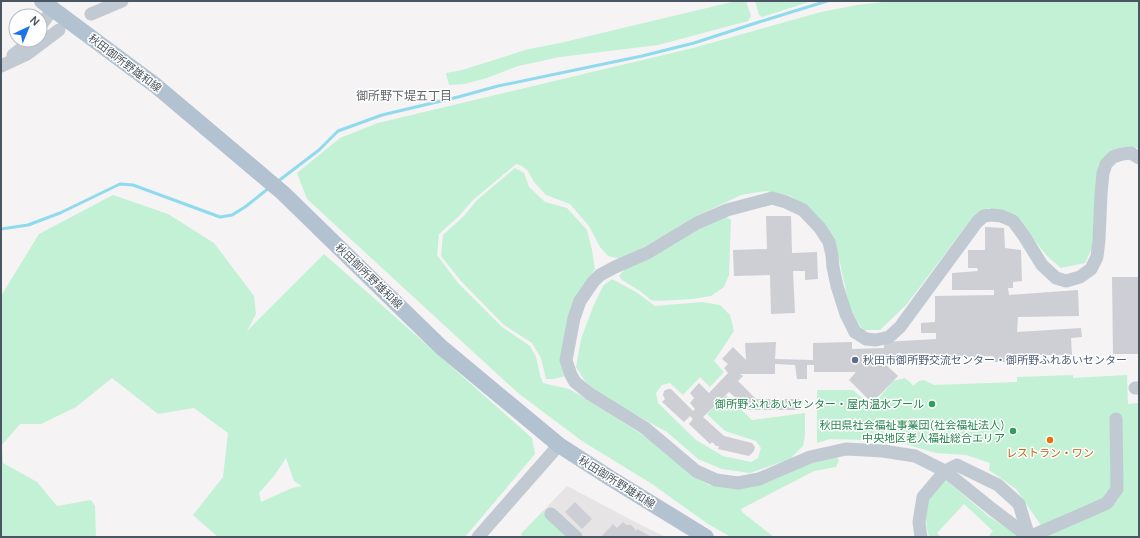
<svg xmlns="http://www.w3.org/2000/svg" width="1140" height="538" font-family="Manrope,'Noto Sans JP',sans-serif">
<style>
.education{fill:#e6e4e5}
.green{fill:#c3f1d5;fill-rule:evenodd}
.lines{fill:none;stroke-linecap:round;stroke-linejoin:round}
.stream{stroke:#90daee;stroke-width:3}
.building{fill:#cdcfd5}
.minor{stroke:#c1cad2;stroke-width:13}
.major{stroke:#b3c2d1;stroke-width:16}
.service-dot{fill:#5c6f8a;stroke:#fff;stroke-width:1.5}
.leisure-dot{fill:#2e9e5b;stroke:#fff;stroke-width:1.5}
.food-dot{fill:#e8710a;stroke:#fff;stroke-width:1.5}
.labels{text-anchor:middle;stroke-width:3;stroke-linejoin:round;paint-order:stroke}
.street-label{font-size:11px;fill:#4a5661;stroke:#fff}
.service-label{font-size:11px;fill:#4e5e75;stroke:#fff;text-anchor:start}
.leisure-label{font-size:11px;fill:#27864d;stroke:#fff;text-anchor:end}
.food-label{font-size:11px;fill:#c56008;stroke:#fff}
.neighbourhood-label{font-size:12px;fill:#5f6368;stroke:#fff}
</style>
<rect width="100%" height="100%" fill="#f5f3f3"/>
<path class="education" d="M567,486L641,525L666,537H523L521,534Z"/>
<path class="green" d="M736,1H746L751,16L748,21L658,45L560,57L518,66L487,78L464,84L449,85L446,73L462,70L529,49L560,43Z
M755,1H812L762,17L759,15Z
M892,1H1139V148L1122,147L1108,153L1098,165L1092,248L1085,263L1061,268L1047,256L1015,216L989,208L972,218L907,304L880,330H862L849,305L837,249L816,215L791,196L766,191L741,195L697,216L651,243L621,259L608,256L600,247L589,226L570,204L546,195L534,182L528,171L522,166L516,164L473,200L459,216L439,234L437,255L458,283L502,327L530,346L536,357L540,375L543,383L569,389L585,398L649,439L690,474L709,485L729,488L836,456L839,460L836,467L814,471L741,509L742,512L774,537H731L708,524L652,484L582,441L518,393L307,199L297,173L340,138L378,123L693,48L821,12L857,5Z
M515,168L524,173L529,187L545,202L567,208L587,230L592,250L595,269L574,301L565,376L554,379H546L541,358L532,343L504,325L461,281L441,256L443,235L464,216L477,200Z
M113,195L168,214L214,243L254,296L256,314L247,331L324,254L532,438L535,454L465,537H218L193,515L223,477L228,433L194,408L158,414L112,378L76,407L41,424H20L2,445L3,463L37,482L57,506L91,500L95,506L96,537H1V296L39,234ZM286,458L294,481L302,486L292,488L261,502L259,493L274,476Z
M725,216L731,220L729,275L724,287L711,296L692,299L658,301L651,300L640,291L622,280L619,276L625,269L695,229Z
M612,279L636,292L655,306L702,302L720,305L730,315L734,331L714,361L724,372L710,387L700,377L683,395L670,383L662,385L656,393L658,403L696,440L723,456L751,462L758,458L761,448L756,441L725,431L707,414L726,395L752,420L805,413V436L803,446L790,459L750,473L722,469L698,459L667,432L598,394L585,381L576,367L581,339L593,307L603,286Z
M1073,375V378L1127,375L1128,404L1139,403V537H1049L1016,489L989,470L990,463L966,455L936,453L905,444L864,440L830,439L817,443V390H853L872,407L893,381L905,378L911,383L913,386L919,381L924,380L934,385L1017,382V377Z
M946,480L988,516L1021,537H988L993,531L964,504L937,533L941,537H929C925,520 923,504 934,489C939,483 939,482 946,480Z
M543,511L570,537H523L521,534Z"/>
<g class="lines">
<path class="stream" d="M277,182L319,150L338,131L382,115L458,97L498,86L642,56L694,43L759,22L827,1
M1,229L28,225L60,213L120,184L133,185L220,217L232,215L245,207L269,188"/>
</g>
<path class="building" d="M766,216H791L792,253L817,252L818,279L805,280V271H793L795,313L771,314L770,275L734,276L733,250L767,249Z
M985,227L1004,228L1005,248L1021,250L1022,281L1013,282V288H1008L1009,295L1078,290L1079,316L1018,317L1017,332L1081,328L1082,337L1071,338L1072,355H1008V362H995L993,356L939,358V363L885,364L898,376L872,403L849,380L856,372H814V365H807V379H797L795,365L775,364V374H740L743,376L738,381L756,399H799L801,401L802,407L799,410H749L729,392L703,417L724,436L752,443L755,447L754,451L749,456L718,449L719,446H716L712,442L710,444L689,424L693,419L690,416L684,422L662,402L665,399L663,395L664,391L668,389H671L693,411L695,409L690,403L694,398L690,393L699,383L709,393L728,373L724,368L728,364L722,359L733,347L746,360L745,343L776,342L775,359L813,360V343L852,342V349L884,348V342L936,339V333H921V323L935,322V296L994,295V290H952V273L978,271L977,268H968V250H985Z
M1112,277H1139V354H1113Z
M575,502L592,519L582,529L565,512Z
M623,522L626,525H631L635,529V531L637,529L652,537H601L613,524L617,528Z"/>
<g class="lines">
<path class="minor" d="M91,14L122,1
M40,26L53,9
M13,55L23,47L29,40
M1,66L27,54L59,30
M1135,388H1139
M551,514L576,537
M478,537L559,445
M921,537L919,522L923,497L945,471L957,465L998,485L1019,504L1029,537
M1029,537L992,509L945,471L915,456L883,451L846,449L810,457L759,479L738,483L716,480L696,471L645,428L590,394L575,382L571,375L566,360L574,318L580,301L593,282L600,275L615,267L647,253L697,223L727,210L772,198L786,202L803,210L820,228L829,242L832,255L833,267L837,286L846,314L855,332L866,339L876,340L889,337L900,327L977,222L984,216L992,215L1001,216L1013,221L1024,236L1042,265L1056,278L1066,281L1080,277L1091,269L1097,257L1099,240L1101,194L1103,173L1106,164L1113,157L1122,154L1131,153L1139,158
M1029,537L1087,512L1107,503L1117,489L1116,419"/>
<path class="major" d="M42,1L155,85L283,193L441,347L559,445L610,478L706,537"/>
</g>
<circle class="service-dot" cx="855" cy="360" r="4"/>
<g class="leisure-dot">
<circle cx="932" cy="404" r="4"/>
<circle cx="1013" cy="431" r="4"/>
</g>
<circle class="food-dot" cx="1050" cy="440" r="4"/>
<g class="labels">
<g class="street-label">
<text transform="translate(125 63) rotate(37)" y="4">秋田御所野雄和線</text>
<text transform="translate(369 276) rotate(44)" y="4">秋田御所野雄和線</text>
<text transform="translate(617 482) rotate(32)" y="4">秋田御所野雄和線</text>
</g>
<g class="service-label">
<text x="863" y="364">秋田市御所野交流センター・御所野ふれあいセンター</text>
</g>
<g class="leisure-label">
<text x="924" y="408">御所野ふれあいセンター・屋内温水プール</text>
<text x="1005" y="429">秋田県社会福祉事業団(社会福祉法人)<tspan x="1005" dy="13">中央地区老人福祉総合エリア</tspan></text>
</g>
<g class="food-label">
<text x="1050" y="457">レストラン・ワン</text>
</g>
<g class="neighbourhood-label">
<text x="404" y="100">御所野下堤五丁目</text>
</g>
</g>
<rect width="1140" height="538" fill="none" stroke="#4a5661" stroke-width="4"/>
<g transform="translate(28 28) rotate(44)"><circle r="19" fill="#ffffff" stroke="#b7bbc0"/>
<path d="M0-3L7 15L0 10L-7 15Z" fill="#1a73e8"/>
<text y="-6" font-size="11" font-weight="bold" text-anchor="middle" fill="#4a5661">N</text>
</g>
</svg>
